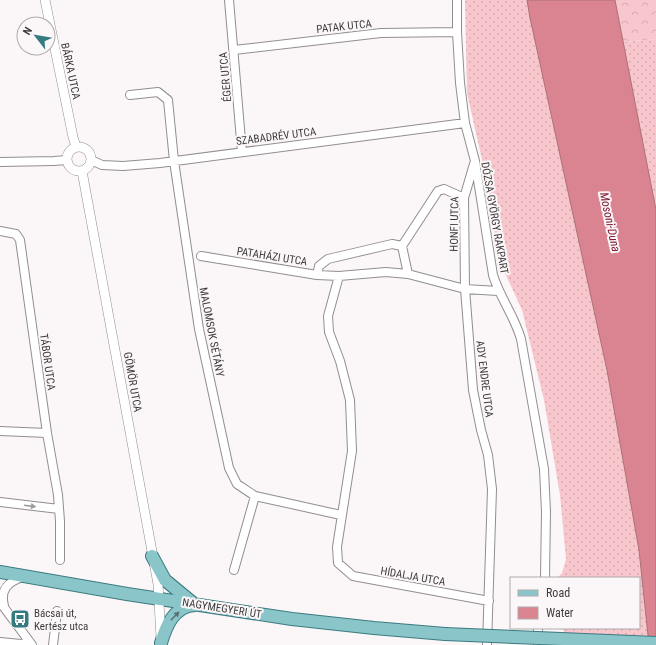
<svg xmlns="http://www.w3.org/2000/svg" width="656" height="645" font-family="'Roboto Condensed',sans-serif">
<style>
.grass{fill:url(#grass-dots)}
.forest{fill:url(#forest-crowns)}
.water{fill:#db8491;stroke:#ac6e77}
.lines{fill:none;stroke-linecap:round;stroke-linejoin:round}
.minor-casing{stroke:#928e8f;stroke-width:10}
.tertiary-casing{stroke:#928e8f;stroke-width:10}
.primary-casing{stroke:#3b7b80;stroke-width:14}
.minor{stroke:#fff;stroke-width:8}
.tertiary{stroke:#fff;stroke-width:9}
.primary{stroke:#89c5c9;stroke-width:12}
.primary-bridge-casing{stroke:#3b7b80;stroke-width:14;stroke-linecap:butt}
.primary-bridge{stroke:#89c5c9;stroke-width:12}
.oneway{fill:#9e9d9d}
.oneway2{fill:#5b7274}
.labels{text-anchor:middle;stroke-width:4;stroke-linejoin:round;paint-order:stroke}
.street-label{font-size:11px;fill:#3d3b3b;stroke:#fbf6f7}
.poi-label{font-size:11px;fill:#3d3b3b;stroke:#fbf6f7;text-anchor:start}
.water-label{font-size:12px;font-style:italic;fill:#801936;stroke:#fbf6f7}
</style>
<defs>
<pattern id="grass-dots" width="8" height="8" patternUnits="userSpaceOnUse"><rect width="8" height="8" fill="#f8c7cd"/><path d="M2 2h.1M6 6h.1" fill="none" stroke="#d6acb1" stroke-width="1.8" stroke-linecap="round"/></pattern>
<pattern id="forest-crowns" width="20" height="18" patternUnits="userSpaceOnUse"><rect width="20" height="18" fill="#f8c7cd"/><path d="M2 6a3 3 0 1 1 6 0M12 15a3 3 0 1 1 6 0" fill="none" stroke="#d6acb1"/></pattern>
</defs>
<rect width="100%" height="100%" fill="#fbf6f7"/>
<path class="grass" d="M465,0H527L530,18L607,370L639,550L649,645H571L562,628H639V578H557L562,573L566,559L560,495L544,400L522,310L499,260L485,173L467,93Z
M656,39V210L623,42Z"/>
<path class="forest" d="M615,0H656V39L623,42Z"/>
<path class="water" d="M527,0H615L656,210V645H649L639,550L607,370L530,18Z"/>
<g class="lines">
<defs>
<path id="minor" d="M229,0L242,152
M457,0V32L460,83L465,123L475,161L493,275C500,298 514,315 521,339L544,469L546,512L545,578
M234,50L381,33L457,32
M130,95L158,92L168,100L174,161L199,329L229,468L237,484L255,496L341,515
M91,160L102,165L123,166L160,163L465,123
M0,162L54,161L67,160
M474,164L464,198L465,289L473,390L481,430L488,455L492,489L487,645
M0,231L16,234L20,240L47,433L58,495L60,521V560
M402,246L408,274
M201,256L317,275L339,276L386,272L408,274L465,289L498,291
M317,275L319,266L328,259L392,244L402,246L438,191L444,189L464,198
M339,276L328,316L329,332L340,361L350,400L352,451L337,547L338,563L353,576L489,601
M0,431L47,433
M0,502L59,509
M234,570L255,496
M0,602L32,645
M4,606C0,590 7,582 23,577
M0,642L21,644L29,642
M53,645L57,611
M538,645V628"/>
<path id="tertiary" d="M45,0L73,137L76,147
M67 159a12 12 0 1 1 24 0a12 12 0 1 1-24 0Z
M82,171L158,584L161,638"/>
<path id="primary" d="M152,556L165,580L194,604
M0,572L127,594L292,619L374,628L445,634
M161,643C166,626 174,606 195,605"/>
</defs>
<use href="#minor" class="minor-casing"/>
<use href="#tertiary" class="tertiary-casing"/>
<use href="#primary" class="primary-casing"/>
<use href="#minor" class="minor"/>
<use href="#tertiary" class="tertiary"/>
<use href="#primary" class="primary"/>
<defs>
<path id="primary-bridge" d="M445,634L656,643"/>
</defs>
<use href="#primary-bridge" class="primary-bridge-casing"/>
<use href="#primary-bridge" class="primary-bridge"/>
</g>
<defs><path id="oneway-solid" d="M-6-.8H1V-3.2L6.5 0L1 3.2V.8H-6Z"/></defs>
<use class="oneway" href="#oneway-solid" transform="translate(30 506) rotate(7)"/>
<use class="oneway2" href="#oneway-solid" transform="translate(175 616) rotate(-45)"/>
<defs>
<symbol id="bus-square" viewBox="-11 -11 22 22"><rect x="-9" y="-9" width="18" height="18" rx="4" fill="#347c81" stroke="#fbf6f7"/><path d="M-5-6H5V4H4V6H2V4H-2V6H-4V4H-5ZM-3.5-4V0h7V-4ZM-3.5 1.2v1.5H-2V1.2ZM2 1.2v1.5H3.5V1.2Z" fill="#fff"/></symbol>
</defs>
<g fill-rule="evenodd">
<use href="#bus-square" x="9" y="608" width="22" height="22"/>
</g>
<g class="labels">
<g class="street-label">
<text transform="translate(344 26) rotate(-6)" y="4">PATAK UTCA</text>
<text transform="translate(71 71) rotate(78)" y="4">BÁRKA UTCA</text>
<text transform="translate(225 77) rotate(-95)" y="4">ÉGER UTCA</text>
<text transform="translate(276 136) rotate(-7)" y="4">SZABADRÉV UTCA</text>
<text transform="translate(495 218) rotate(80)" y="4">DÓZSA GYÖRGY RAKPART</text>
<text transform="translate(454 224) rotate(-89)" y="4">HONFI UTCA</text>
<text transform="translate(272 256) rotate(9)" y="4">PATAHÁZI UTCA</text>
<text transform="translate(212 332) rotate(79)" y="4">MALOMSOK SÉTÁNY</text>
<text transform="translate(48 362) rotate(82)" y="4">TÁBOR UTCA</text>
<text transform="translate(485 379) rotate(83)" y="4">ADY ENDRE UTCA</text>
<text transform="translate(133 382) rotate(80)" y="4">GÖMÖR UTCA</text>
<text transform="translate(413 576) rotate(10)" y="4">HÍDALJA UTCA</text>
<text transform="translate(222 608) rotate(9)" y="4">NAGYMEGYERI ÚT</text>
</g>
<g class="poi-label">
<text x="34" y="617">Bácsai út,<tspan x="34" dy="13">Kertész utca</tspan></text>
</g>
<g class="water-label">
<text transform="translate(610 222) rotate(78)" y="4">Mosoni-Duna</text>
</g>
</g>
<rect x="510" y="577" width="130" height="52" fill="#fbf6f7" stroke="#afabac"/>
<rect x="518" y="590" width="20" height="6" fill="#89c5c9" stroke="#afabac"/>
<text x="546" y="597" font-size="12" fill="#3d3b3b">Road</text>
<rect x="518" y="607" width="20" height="12" fill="#db8491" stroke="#afabac"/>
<text x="546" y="617" font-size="12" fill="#3d3b3b">Water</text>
<g transform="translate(36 36) rotate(301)"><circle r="19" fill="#fbf6f7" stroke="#afabac"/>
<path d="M0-3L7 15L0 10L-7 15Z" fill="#347c81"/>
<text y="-6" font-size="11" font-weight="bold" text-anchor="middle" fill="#3d3b3b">N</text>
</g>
</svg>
